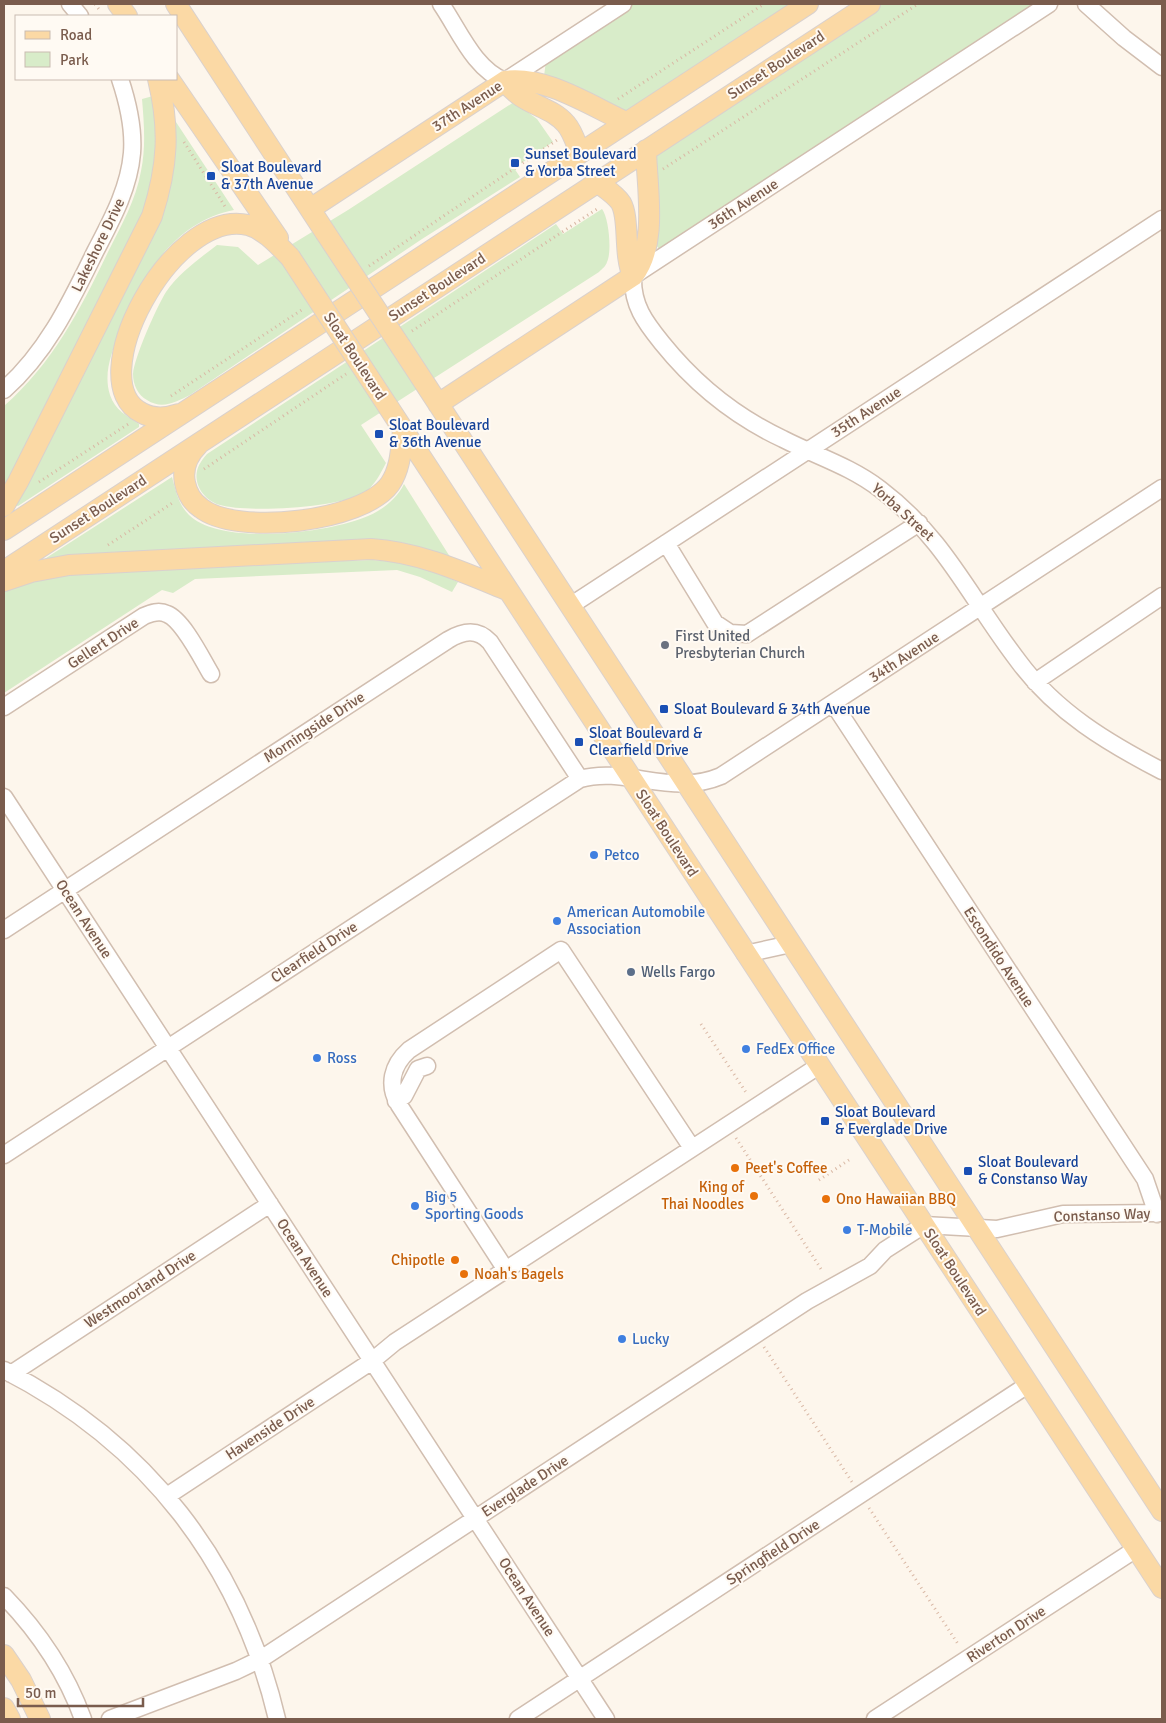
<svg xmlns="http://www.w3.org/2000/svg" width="1166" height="1723" font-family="Signika,sans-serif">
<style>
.green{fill:#d8ecc9}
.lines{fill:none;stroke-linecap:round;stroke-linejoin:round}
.minor-casing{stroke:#d1beb0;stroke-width:19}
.major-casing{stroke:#dad1cd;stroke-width:22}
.path{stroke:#d9b8a5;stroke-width:3;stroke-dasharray:1 4;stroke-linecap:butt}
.minor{stroke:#fff;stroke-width:16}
.major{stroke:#fbd9a5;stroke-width:20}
.major-bridge-casing{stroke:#dad1cd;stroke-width:22;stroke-linecap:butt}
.major-bridge{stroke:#fbd9a5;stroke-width:20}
.transit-dot{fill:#1a4fb4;stroke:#fffaf3;stroke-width:2}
.worship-dot{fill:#6b7280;stroke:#fffaf3;stroke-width:2}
.shop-dot{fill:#3f7fe0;stroke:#fffaf3;stroke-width:2}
.service-dot{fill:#5c6f8a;stroke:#fffaf3;stroke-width:2}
.food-dot{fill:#e8710a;stroke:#fffaf3;stroke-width:2}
.labels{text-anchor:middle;stroke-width:4;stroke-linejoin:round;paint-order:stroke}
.street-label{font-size:15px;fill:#7a5c4d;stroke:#fffaf3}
.transit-label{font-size:15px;fill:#164399;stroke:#fffaf3;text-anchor:start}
.worship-label{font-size:15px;fill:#5b616d;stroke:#fffaf3;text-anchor:start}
.shop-label{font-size:15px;fill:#366cbe;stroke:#fffaf3;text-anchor:start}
.service-label{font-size:15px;fill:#4e5e75;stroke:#fffaf3;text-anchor:start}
.food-label{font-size:15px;fill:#c56008;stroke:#fffaf3;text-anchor:start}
</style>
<rect width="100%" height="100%" fill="#fdf6ec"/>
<path class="green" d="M623,4H808L626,122L543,84L547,53Z
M870,4H1051L665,256L656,245L646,150Z
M153,96C176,189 116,272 74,350C50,396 27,442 4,489V406C53,363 80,310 108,252C121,226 136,200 141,171C146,147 144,123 142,99Z
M514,102L537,119L553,142L514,168L520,177L422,239L190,395C176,402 162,410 147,400C138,395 133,385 133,374C134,358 157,306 166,292C179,273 200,258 217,245L238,247L258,265L348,210Z
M174,119L234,210C173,222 140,279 119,332C112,353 103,373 110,395C115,410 127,416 139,424V427L18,506L15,505L168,190C174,166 176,144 174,119Z
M602,209C609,218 612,252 607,262C606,266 602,269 599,272L361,425L386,463C380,474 375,486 363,493C338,508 248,513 220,505C211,503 201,494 198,485C194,473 198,464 207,454L556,224L563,234Z
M172,477C176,491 178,504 189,515C221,546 325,533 363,518C380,512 396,500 404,484L452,560L401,542L340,541L43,560Z
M372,560C409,562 424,567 458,582L452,592L420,577L397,570L195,579L173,593L162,590L4,693V591C44,573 88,573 131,570C211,564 292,563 372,560Z"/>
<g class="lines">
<defs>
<path id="minor" d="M70,4L80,16
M441,4C459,30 474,69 505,81L623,4
M1049,4L633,276C632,305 645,322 662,343C695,384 736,417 783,439C816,456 850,466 880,489C945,538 971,600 1019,662C1056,712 1108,743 1162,771
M1086,4L1124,38L1162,67
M4,390C47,352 70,303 95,252C111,221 129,189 132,153C134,128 128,103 120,79
M666,543L715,623L730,633L747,634L919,523
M570,606L1162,219
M1035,682L1162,596
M833,703L1145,1179L1157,1214
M4,707L144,616C151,613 159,610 167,614C183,620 202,659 211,674
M4,797L606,1719
M4,930L448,640C463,631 477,628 490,642L580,779
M745,954L791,944
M396,1101L404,1096L418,1069L427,1066
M4,1155L580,779C626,766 672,797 721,776L1162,488
M506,1270L399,1105C387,1085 392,1065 409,1050L561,950L692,1148
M4,1370C147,1443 240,1563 277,1719
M11,1374L270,1204
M167,1496L372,1361L395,1342L820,1065
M4,1596C39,1632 66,1672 83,1719
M110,1719L236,1671L261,1659L807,1301L870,1266L885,1250L924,1225L997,1229L1063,1214L1162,1213
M518,1719L1029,1384
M875,1719L1136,1549"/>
<path id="major" d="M118,4L127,16
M176,4L325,232
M169,79L278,238
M505,81C523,106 550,105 566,124C573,132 576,144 580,153
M597,182C605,188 616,195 621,203C630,219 623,253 633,276
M310,209L505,81C544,75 591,106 626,122
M401,347L1162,1511
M438,404L633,276C658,245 647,189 646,150
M389,408L1162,1588
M179,414C167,418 153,419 142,413C79,383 172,207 248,225C265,230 278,245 290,257
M198,445C187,456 182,468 185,483C187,493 192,502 201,508C236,536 363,522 390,484C401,468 401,448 403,430
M4,506L18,482L152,216C168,166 170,129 158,79
M4,530L808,4
M4,571L870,4
M4,581L31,572L69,565L371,549C419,552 463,572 507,590
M4,1655L21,1680L40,1719
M4,1708L10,1719"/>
</defs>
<use href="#minor" class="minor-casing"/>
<use href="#major" class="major-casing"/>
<path class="path" d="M95,4L101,12
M618,99L764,4
M184,142L226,208
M663,169L918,4
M369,266L557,140
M412,331L597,209
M171,396L303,309
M204,469L346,374
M39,482L130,423
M108,545L174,502
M701,1024L747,1094
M736,1138L823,1272
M819,1180L852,1158
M764,1347L852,1482
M869,1508L958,1644"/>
<use href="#minor" class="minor"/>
<use href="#major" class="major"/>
<defs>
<path id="major-bridge" d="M325,232L401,347
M290,257L389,408"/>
</defs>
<use href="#major-bridge" class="major-bridge-casing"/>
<use href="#major-bridge" class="major-bridge"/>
</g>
<g class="transit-dot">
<rect x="510" y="158" width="10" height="10" rx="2.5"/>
<rect x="206" y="171" width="10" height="10" rx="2.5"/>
<rect x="374" y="429" width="10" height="10" rx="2.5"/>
<rect x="659" y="704" width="10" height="10" rx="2.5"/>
<rect x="574" y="737" width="10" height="10" rx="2.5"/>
<rect x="820" y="1116" width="10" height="10" rx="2.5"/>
<rect x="963" y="1166" width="10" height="10" rx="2.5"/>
</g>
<circle class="worship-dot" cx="665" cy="645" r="5"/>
<g class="shop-dot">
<circle cx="594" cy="855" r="5"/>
<circle cx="557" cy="921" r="5"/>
<circle cx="746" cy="1049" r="5"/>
<circle cx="317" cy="1058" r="5"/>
<circle cx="415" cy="1206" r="5"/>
<circle cx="847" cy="1230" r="5"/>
<circle cx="622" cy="1339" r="5"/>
</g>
<circle class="service-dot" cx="631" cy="972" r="5"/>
<g class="food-dot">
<circle cx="735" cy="1168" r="5"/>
<circle cx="754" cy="1196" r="5"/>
<circle cx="826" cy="1199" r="5"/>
<circle cx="455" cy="1260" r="5"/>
<circle cx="464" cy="1274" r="5"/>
</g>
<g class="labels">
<g class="street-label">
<text transform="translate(776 65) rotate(-33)" y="5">Sunset Boulevard</text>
<text transform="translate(467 106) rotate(-33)" y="5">37th Avenue</text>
<text transform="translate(743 204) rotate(-33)" y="5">36th Avenue</text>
<text transform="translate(98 245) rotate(-64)" y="5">Lakeshore Drive</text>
<text transform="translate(437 287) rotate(-33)" y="5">Sunset Boulevard</text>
<text transform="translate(355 356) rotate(57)" y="5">Sloat Boulevard</text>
<text transform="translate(866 412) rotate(-33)" y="5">35th Avenue</text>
<text transform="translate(98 509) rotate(-33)" y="5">Sunset Boulevard</text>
<text transform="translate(903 512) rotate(42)" y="5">Yorba Street</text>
<text transform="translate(103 643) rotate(-33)" y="5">Gellert Drive</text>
<text transform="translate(904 657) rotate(-33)" y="5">34th Avenue</text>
<text transform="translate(314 727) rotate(-33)" y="5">Morningside Drive</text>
<text transform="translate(667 833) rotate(57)" y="5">Sloat Boulevard</text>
<text transform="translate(84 919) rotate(57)" y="5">Ocean Avenue</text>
<text transform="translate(314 952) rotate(-33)" y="5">Clearfield Drive</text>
<text transform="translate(999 957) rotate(57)" y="5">Escondido Avenue</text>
<text transform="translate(1102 1215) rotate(-2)" y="5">Constanso Way</text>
<text transform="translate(305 1258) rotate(57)" y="5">Ocean Avenue</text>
<text transform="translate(955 1272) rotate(57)" y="5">Sloat Boulevard</text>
<text transform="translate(140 1289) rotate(-33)" y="5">Westmoorland Drive</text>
<text transform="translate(270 1428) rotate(-33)" y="5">Havenside Drive</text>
<text transform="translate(525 1486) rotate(-33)" y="5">Everglade Drive</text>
<text transform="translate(773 1552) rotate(-33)" y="5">Springfield Drive</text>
<text transform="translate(527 1597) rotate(57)" y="5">Ocean Avenue</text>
<text transform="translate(1006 1634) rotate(-33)" y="5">Riverton Drive</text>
</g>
<g class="transit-label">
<text x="525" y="159">Sunset Boulevard<tspan x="525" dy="17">&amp; Yorba Street</tspan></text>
<text x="221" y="172">Sloat Boulevard<tspan x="221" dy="17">&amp; 37th Avenue</tspan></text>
<text x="389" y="430">Sloat Boulevard<tspan x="389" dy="17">&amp; 36th Avenue</tspan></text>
<text x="674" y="714">Sloat Boulevard &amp; 34th Avenue</text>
<text x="589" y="738">Sloat Boulevard &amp;<tspan x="589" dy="17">Clearfield Drive</tspan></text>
<text x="835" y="1117">Sloat Boulevard<tspan x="835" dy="17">&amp; Everglade Drive</tspan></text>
<text x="978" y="1167">Sloat Boulevard<tspan x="978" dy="17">&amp; Constanso Way</tspan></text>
</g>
<g class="worship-label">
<text x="675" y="641">First United<tspan x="675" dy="17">Presbyterian Church</tspan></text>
</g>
<g class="shop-label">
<text x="604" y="860">Petco</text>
<text x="567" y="917">American Automobile<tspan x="567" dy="17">Association</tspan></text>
<text x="756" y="1054">FedEx Office</text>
<text x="327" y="1063">Ross</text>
<text x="425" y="1202">Big 5<tspan x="425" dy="17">Sporting Goods</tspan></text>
<text x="857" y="1235">T-Mobile</text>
<text x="632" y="1344">Lucky</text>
</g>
<g class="service-label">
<text x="641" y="977">Wells Fargo</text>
</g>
<g class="food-label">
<text x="745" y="1173">Peet's Coffee</text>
<text x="744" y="1192" text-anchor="end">King of<tspan x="744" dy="17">Thai Noodles</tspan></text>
<text x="836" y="1204">Ono Hawaiian BBQ</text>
<text x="445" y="1265" text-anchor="end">Chipotle</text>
<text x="474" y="1279">Noah's Bagels</text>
</g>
</g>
<rect width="1166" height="1723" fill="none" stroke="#7a5c4d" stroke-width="10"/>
<rect x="15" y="15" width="162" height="65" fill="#fffaf3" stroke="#cabbb1"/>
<rect x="25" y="31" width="25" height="8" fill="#fbd9a5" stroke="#cabbb1"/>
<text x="60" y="40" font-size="15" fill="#7a5c4d">Road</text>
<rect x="25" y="52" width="25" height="15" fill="#d8ecc9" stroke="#cabbb1"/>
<text x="60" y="65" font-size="15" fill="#7a5c4d">Park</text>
<path d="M18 1698v8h125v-8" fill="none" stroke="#7a5c4d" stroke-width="2.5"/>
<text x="25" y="1698" font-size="15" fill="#7a5c4d" stroke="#fffaf3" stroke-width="4" paint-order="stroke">50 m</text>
</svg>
